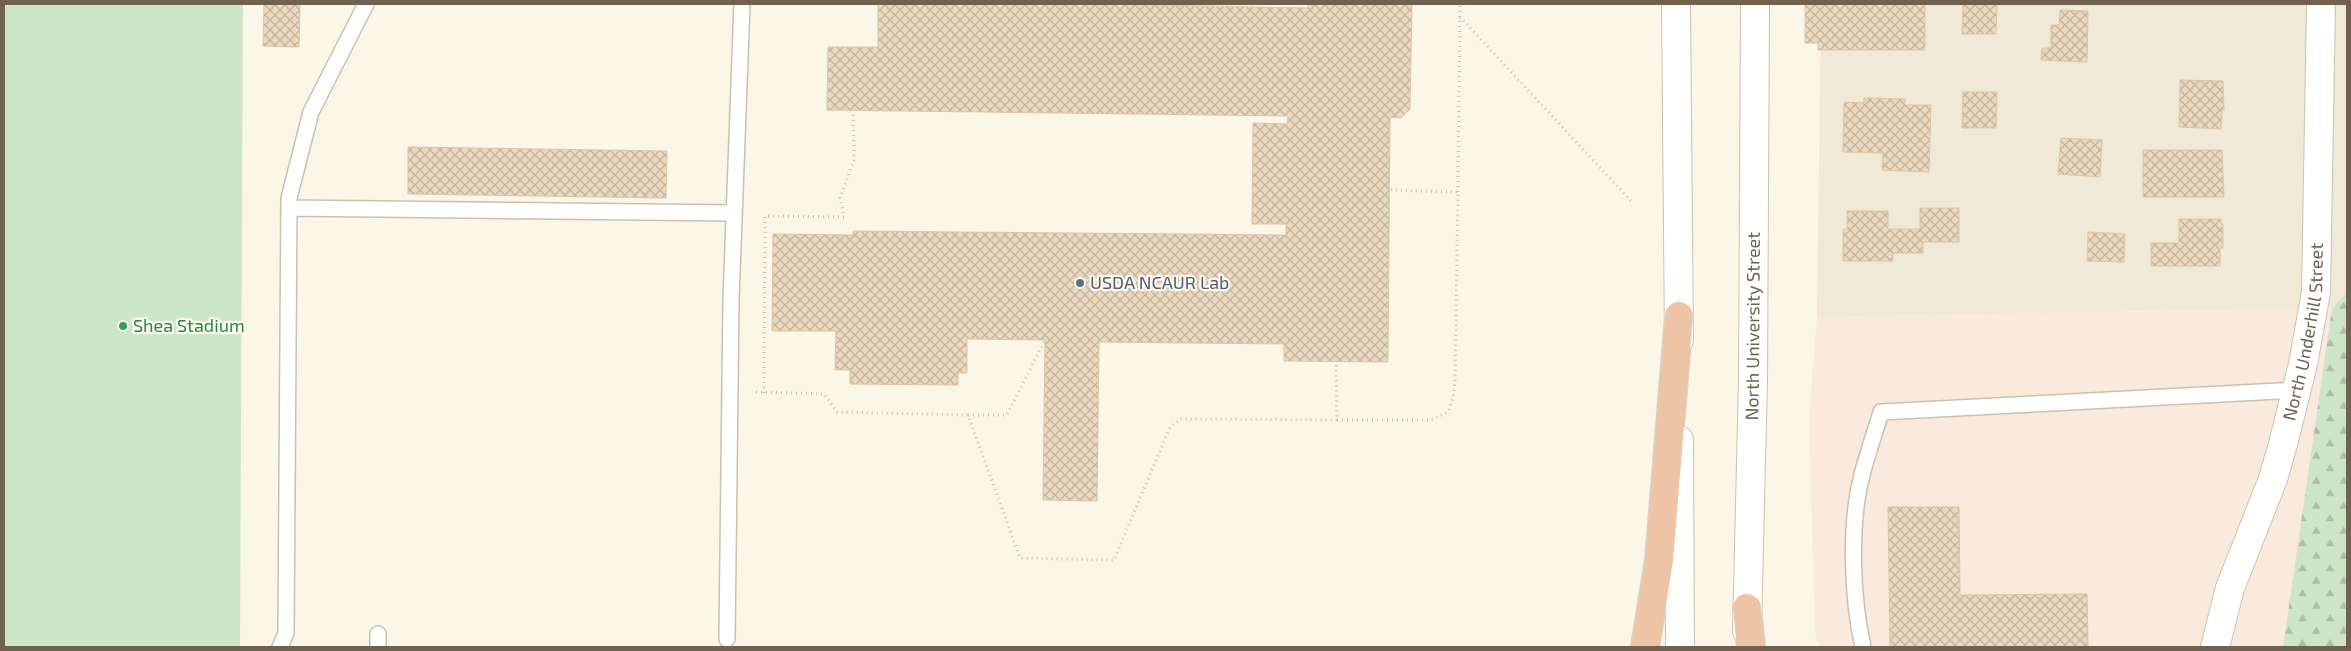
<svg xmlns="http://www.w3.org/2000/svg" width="2351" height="651" font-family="'Exo 2',sans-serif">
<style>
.residential{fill:#f1e9d7}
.commercial{fill:#f9eadd}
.green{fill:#cee6c8}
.forest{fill:url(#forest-firs)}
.building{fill:url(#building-cross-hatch);stroke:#ddc4a5}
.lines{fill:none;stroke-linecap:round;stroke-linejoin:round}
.lane-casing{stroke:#cbc0af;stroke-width:18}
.street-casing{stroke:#cbc0af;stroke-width:30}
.secondary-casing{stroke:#cdc1ad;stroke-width:30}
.highway-casing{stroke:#d7d3ce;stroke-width:30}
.path{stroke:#d1bea6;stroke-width:3;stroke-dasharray:1 4;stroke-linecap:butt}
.lane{stroke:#fff;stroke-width:15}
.street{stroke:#fff;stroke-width:28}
.secondary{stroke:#fff;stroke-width:28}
.highway{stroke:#edc5a6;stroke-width:28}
.service-dot{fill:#5c6f8a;stroke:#fdfaee;stroke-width:2}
.leisure-dot{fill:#2e9e5b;stroke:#fdfaee;stroke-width:2}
.labels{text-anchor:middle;stroke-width:4.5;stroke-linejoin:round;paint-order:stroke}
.service-label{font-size:18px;fill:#4e5e75;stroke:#fdfaee;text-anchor:start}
.leisure-label{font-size:18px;fill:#27864d;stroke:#fdfaee;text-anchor:start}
.street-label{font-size:18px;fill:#71614f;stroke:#fdfaee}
</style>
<defs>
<pattern id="forest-firs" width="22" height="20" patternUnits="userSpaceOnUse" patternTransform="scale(1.25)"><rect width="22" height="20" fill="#cee6c8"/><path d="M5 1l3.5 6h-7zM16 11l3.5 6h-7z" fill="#acbea5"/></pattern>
<pattern id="building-cross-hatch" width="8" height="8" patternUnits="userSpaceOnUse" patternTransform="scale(1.25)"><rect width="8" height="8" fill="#ead9c0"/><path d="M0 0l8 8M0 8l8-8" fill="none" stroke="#c2b39e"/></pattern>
</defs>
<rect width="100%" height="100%" fill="#faf6e8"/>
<path class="residential" d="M1821,4H2347V647H2283L2332,308L1817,317Z"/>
<path class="commercial" d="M2332,308L2283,647H1819L1815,632L1809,419L1817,317Z"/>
<path class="green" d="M4,4H243L240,647H4Z"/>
<path class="forest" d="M2347,293V647H2283L2332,308Z"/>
<path class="building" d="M264,4H300L299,47L263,46Z
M878,4H1106L1308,8V4H1412L1410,109L1401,118L1390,117L1388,362L1284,361V344L1099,342L1097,501L1043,500L1045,340L967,339V373H958V385L850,384V370H835L836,331H772L773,234L853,235V231L1286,235V224H1252L1253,123L1287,124L1288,116L827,110L828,47H878Z
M1805,4H1925V50H1818V43H1805Z
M1963,4H1997L1996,34H1962Z
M2060,10L2088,11L2087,62L2041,60L2042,48H2051V25H2059Z
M2180,80L2223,81L2224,110H2222L2221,129L2179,127Z
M1963,92H1997L1996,128H1962Z
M1864,98L1905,99V105H1931L1929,172L1882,170L1883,153L1843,152L1844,102L1864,103Z
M2061,138L2102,140L2100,177L2058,174Z
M408,147L667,151L666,198L408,194Z
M2143,150H2222L2224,197H2143Z
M1920,208H1959V242H1923V253H1893V261H1843V229H1847V211H1888V229H1920Z
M2179,219H2221V224H2223V248H2220V266H2151V243H2179Z
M2088,232L2125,234L2124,262L2087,261Z
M1888,507H1959L1960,595L2087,594L2088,647H1890Z"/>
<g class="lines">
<defs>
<path id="lane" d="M289,208L734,213
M727,639L731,300L742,4
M280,647L286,633L289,198L311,112L366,4
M378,647V634
M1863,647C1852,599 1849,524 1862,475C1867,454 1875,433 1881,412L2297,390"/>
<g id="street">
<path id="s1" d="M2215,647L2230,588L2273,479L2283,444L2303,364L2316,292L2321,4"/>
</g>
<g id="secondary">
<path d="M1676,4L1679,340"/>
<path d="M1679,440L1680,647"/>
<path id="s2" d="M1747,631L1753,379L1755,4"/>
</g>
<path id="highway" d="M1747,608L1751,647
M1645,647L1659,560L1679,316"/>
</defs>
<use href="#lane" class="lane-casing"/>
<use href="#street" class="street-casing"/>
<use href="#secondary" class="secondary-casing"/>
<use href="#highway" class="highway-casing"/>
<path class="path" d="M1460,17L1633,203
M1458,192L1460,4
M756,392L824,394L837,412L968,415L1020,558L1114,560L1170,427L1181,419L1337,420L1336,362
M764,393L765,216L844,217L840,198L854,160L853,111
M968,415H1007L1045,340
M1337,420H1431L1448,412L1453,398L1455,381L1458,192L1389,190"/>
<use href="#lane" class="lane"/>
<use href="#street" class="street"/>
<use href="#secondary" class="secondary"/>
<use href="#highway" class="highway"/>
</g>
<circle class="service-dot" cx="1080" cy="283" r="5"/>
<circle class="leisure-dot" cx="123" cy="326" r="5"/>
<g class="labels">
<g class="service-label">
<text x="1090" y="289">USDA NCAUR Lab</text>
</g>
<g class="leisure-label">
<text x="133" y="332">Shea Stadium</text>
</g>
<g class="street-label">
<text dy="6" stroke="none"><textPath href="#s2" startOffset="305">North University Street</textPath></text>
<text dy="6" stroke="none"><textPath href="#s1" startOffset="329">North Underhill Street</textPath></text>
</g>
</g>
<rect width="2351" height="651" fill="none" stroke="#71614f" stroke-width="10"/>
</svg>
